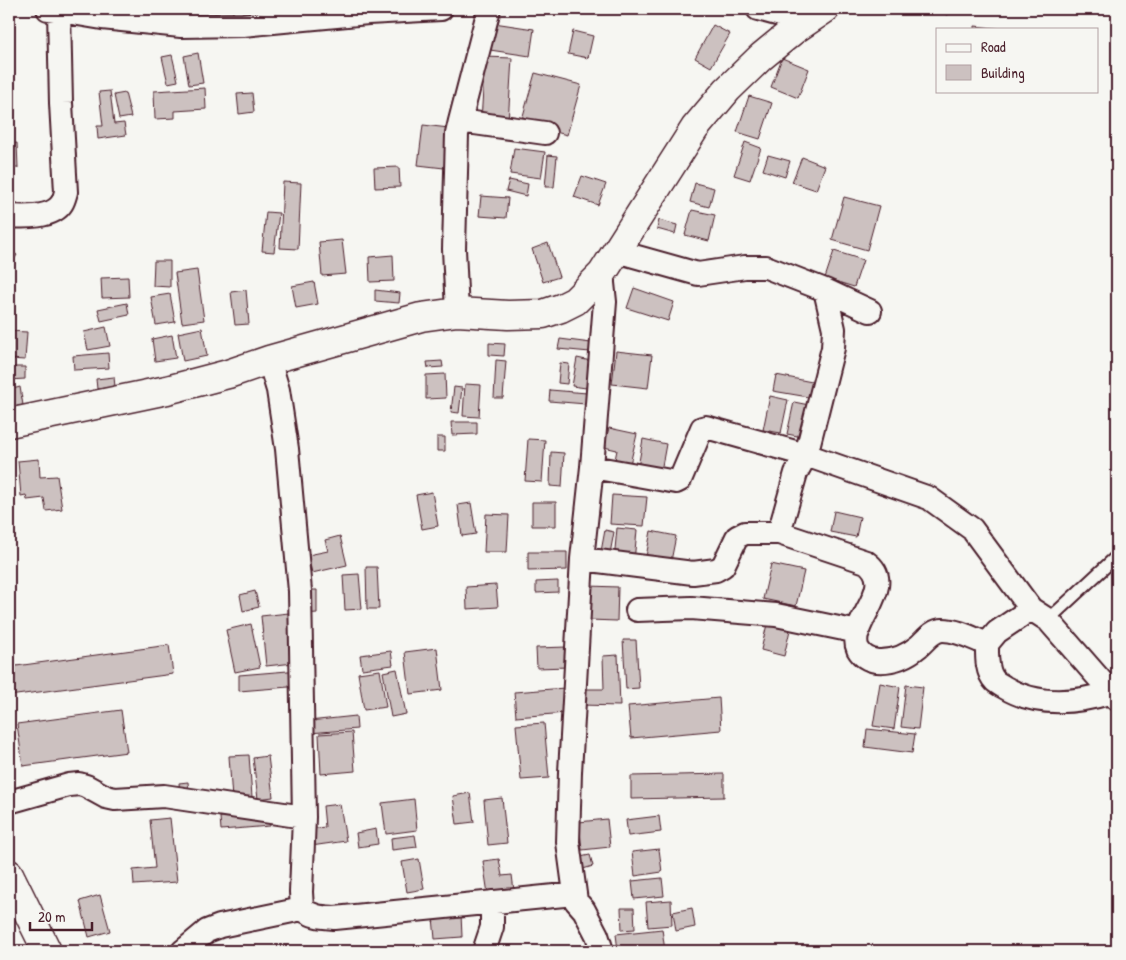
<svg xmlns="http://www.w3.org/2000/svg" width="1126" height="960" font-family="'Patrick Hand',sans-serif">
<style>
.building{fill:#ccc1c0;stroke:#4a1f2b}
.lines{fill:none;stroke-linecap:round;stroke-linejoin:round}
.service-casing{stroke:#4a1f2b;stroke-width:15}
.minor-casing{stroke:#4a1f2b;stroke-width:26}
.tertiary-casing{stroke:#4a1f2b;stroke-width:31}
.service{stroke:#f6f6f2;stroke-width:11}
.minor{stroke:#f6f6f2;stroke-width:22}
.tertiary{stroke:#f6f6f2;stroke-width:28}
</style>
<rect width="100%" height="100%" fill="#f6f6f2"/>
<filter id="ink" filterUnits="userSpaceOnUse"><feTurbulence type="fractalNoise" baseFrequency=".02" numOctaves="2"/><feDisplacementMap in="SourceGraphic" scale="10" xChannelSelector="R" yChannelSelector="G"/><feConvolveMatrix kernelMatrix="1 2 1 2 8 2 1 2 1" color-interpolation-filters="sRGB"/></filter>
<g filter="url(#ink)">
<path class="building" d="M215,9H233V14H215Z
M944,9H962L946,15Z
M494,23L534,29L530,56L490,50Z
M713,25L730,34L711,67L695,58Z
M975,26L1003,29H975Z
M573,31L593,36L588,58L568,54Z
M198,53L203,83L189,85L184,56Z
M172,55L178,81L168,83L162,57Z
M485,57L512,58L508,123L481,121Z
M782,58L809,69L798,98L771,87Z
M535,73L581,85L567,135L521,123Z
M205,88L206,109L175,111V118L155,119L154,91Z
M110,91L114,124L124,123L126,135L98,139L97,126H103L99,92Z
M125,93L131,117L119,119L114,95Z
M252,93L254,112L239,114L237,94Z
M749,96L772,103L760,139L737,132Z
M423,125L449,128L444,168L418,165Z
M745,142L761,148L750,180L734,175Z
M17,143L18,168H9V144Z
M514,148L545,152L541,178L510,174Z
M548,155L557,156L554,187H545Z
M768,155L790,161L785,177L763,170Z
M802,157L825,166L816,190L792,182Z
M399,167L400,187L375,188L374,168Z
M582,176L606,184L598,205L574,197Z
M509,180L528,184L526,196L506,191Z
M283,182L301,183L298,249L280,248Z
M695,183L714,188L709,207L690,202Z
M481,196L508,198L506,218L479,216Z
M844,197L879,206L867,250L832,240Z
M692,210L715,215L709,241L685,235Z
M266,212L279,213L274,252L262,251Z
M659,220L677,225L675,234L657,229Z
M342,240L346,274L322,276L319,242Z
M548,243L559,277L543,282L532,249Z
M9,249L17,255L9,267Z
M834,251L863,260L854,287L825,278Z
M393,255L394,281L370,282L369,257Z
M154,261H170V287L153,286Z
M197,270L204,320L182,323L175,273Z
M128,277L129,297L102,298L101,278Z
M314,282L318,304L296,308L292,286Z
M634,288L674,302L668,321L627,308Z
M246,290L249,324L235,325L231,292Z
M375,290L400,293L399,303L375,301Z
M170,294L175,322L156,325L151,297Z
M127,303L129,315L101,321L98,309Z
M106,327L110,346L88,350L84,332Z
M202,328L207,356L183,361L178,333Z
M9,331L27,332L25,360L9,359Z
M172,335L176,358L155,361L152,339Z
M560,339L591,343L590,352L558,349Z
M489,343L505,344L504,356L489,355Z
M616,351L652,355L648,388L612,384Z
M108,353L109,368L74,370L73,356Z
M577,358L591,361L586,388L572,386Z
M496,360L506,361L503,398H494Z
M442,361L443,367L428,368L427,362Z
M560,363L569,364L567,384L558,383Z
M9,367H25V379L9,380Z
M445,374L446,398L426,399V375Z
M776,375L817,383L814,398L773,391Z
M114,377L115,387L97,389L96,379Z
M465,384L481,385L479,417L463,416Z
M20,387L23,405L9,408V390Z
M454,387L462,388L459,413L451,412Z
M550,390L587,393L586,404L549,401Z
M770,396L788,400L781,433L763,430Z
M794,402L814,406L808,438L787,434Z
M451,422H477V434L452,435Z
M609,428L637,434L628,473L613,469L617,450L604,447Z
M437,437H445V451H437Z
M528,439L545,440L542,482L525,481Z
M643,439L666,444L660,477L637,473Z
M551,452L564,453L562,487L550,486Z
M39,459L40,477L57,476L62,509L46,511L44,498L27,500L26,495L21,496L18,461Z
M432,492L438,526L422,529L416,495Z
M612,495L647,497L644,526L610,524Z
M532,502H556V526H532Z
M471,503L476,534L462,536L458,505Z
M834,511L860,517L856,537L830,532Z
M486,514L509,515L507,552H484Z
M617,528L637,530L634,561L614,560Z
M605,530L614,532L609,559L600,557Z
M651,531L676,536L670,566L645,562Z
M340,536L347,565L312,573L308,555L328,551L325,540Z
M528,552H567V570L528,571Z
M771,564L804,571L796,606L763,599Z
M366,567H377L379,609H367Z
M359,574L362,609L345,610L343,575Z
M558,581V592L536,593V582Z
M496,585L498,607L467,609L466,587Z
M589,586L618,587L617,621L589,620Z
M303,590H317V613L303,614Z
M255,591L259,607L243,611L240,595Z
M289,613L294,663L266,666L261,616Z
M251,624L260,667L235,672L226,630Z
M767,624L790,630L784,656L761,650Z
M623,640H636L639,688L626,689Z
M169,645L173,674L9,696V667Z
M567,647L568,667L537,668L536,648Z
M437,648L442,690L410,694L405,652Z
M391,651L393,665L362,669L360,655Z
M618,655L620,706L581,705L582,689H604L603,656Z
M397,669L406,714L391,717L383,672Z
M300,670L301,686L239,691V675Z
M380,670L386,707L364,710L358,673Z
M880,683L900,687L894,729L873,726Z
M906,685L923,687L918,729L901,727Z
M565,688L566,713L516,717L514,692Z
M719,698L721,730L631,738L628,706Z
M121,710L127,752L23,766L17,724Z
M356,716L357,729L310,733L309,721Z
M544,723L549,778L521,780L516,725Z
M867,729L915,734L912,753L865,747Z
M352,732L355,771L321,774L319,734Z
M249,755L252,797L232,799L229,756Z
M268,756L273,797L258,799L253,758Z
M724,774V797L631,799V776Z
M188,782L189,794H180L179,783Z
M470,793L474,822L457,824L453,796Z
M502,798L507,843L488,845L484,800Z
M414,799L417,830L386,834L382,803Z
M340,804L346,841L311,846L309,829L325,827L323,806Z
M269,814L270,826L221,830L220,817Z
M659,816L661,832L628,836L626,820Z
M170,818L177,882L134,885L133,870L155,868L150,820Z
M607,819L610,847L582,850L579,822Z
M376,829L378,844L358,847L356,833Z
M415,835L417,847L392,850L391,838Z
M659,849L662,872L635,876L632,852Z
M590,855L593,866L583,869L580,857Z
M419,859L424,889L407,892L402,862Z
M499,859L502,876L512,875L514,891L488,894L483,861Z
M662,878L664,896L634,899L632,881Z
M100,895L110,931L89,937L80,901Z
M671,900L672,925L648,927L646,902Z
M621,908H634L635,929L622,930Z
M692,908L695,927L676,931L673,912Z
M461,914L462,937L435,939L433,917Z
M662,929L665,951H618L616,934Z"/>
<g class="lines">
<defs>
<path id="service" d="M1048,620L1117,556"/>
<path id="minor" d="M48,9L102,18L181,26L243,25L368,13L441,9
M758,9L791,18L803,24
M460,121L489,9
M9,216C24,217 53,218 62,203C64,200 65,195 66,192L61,103L59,11
M616,251L698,274L745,267H766L825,290L870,311
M602,274L605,302L592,467L582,559L570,772L568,842L576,901L584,910L597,935L602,951
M457,312L454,249L457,134L460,121L545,133
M269,360L278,390L287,449L300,591L304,817L301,892L302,909C313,917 322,917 335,918L574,894
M592,467L676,482L680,480L702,428L706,427L806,455L929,498L972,529L1031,609L1048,620L1117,699
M779,533L796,473L806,455L833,348L834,329L825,290
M582,559L693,573L716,570L723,566L737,537L745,533H779L866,562C900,586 846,623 858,649C862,656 869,660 877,661C892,662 907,656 919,646C926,640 932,630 943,630C958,630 974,639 987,644
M1031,609L997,632L987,644C987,655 986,672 995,681C997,683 1001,685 1004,687C1037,707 1077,703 1112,692
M637,610L691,608L776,615L858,632
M9,802L69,785L79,784L86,786L106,797L115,799L164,796L304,817
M183,951L207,931L220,926L302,909
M484,951L492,927V902"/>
<path id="tertiary" d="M9,423L167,390L228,374L269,360L421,317L457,312L508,315L543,314L561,308L575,301L602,274L695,128L727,90L761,57L794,30L825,9
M9,874L47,951"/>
</defs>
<use href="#service" class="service-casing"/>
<use href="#minor" class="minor-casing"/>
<use href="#tertiary" class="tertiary-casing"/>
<use href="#service" class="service"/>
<use href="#minor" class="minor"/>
<use href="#tertiary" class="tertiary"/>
</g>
</g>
<rect width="1126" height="960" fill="none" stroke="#f6f6f2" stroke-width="30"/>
<rect x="15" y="15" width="1096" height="930" fill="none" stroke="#4a1f2b" stroke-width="2" filter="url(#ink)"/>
<rect x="936" y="28" width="162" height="65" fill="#f6f6f2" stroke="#b1a0a2"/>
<rect x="946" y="44" width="25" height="8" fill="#f6f6f2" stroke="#b1a0a2"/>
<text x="981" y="52" font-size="15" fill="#4a1f2b">Road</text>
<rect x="946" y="65" width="25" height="15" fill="#ccc1c0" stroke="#b1a0a2"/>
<text x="981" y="78" font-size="15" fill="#4a1f2b">Building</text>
<path d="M30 922v8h62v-8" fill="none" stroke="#4a1f2b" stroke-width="2.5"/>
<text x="38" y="922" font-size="15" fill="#4a1f2b" stroke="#f6f6f2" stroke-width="4" paint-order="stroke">20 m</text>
</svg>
